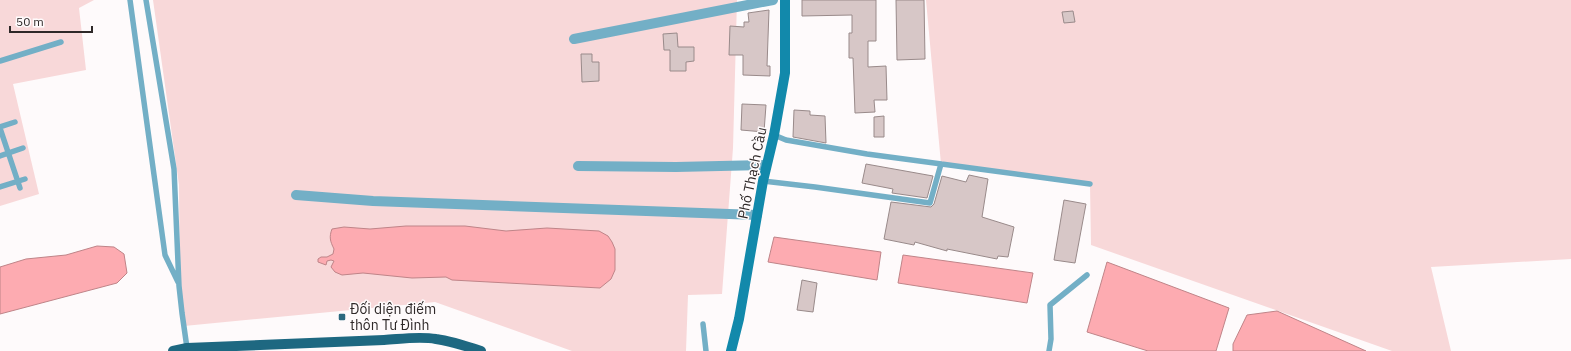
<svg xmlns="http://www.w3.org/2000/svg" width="1571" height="351" font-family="'IBM Plex Sans',sans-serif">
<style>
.green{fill:#f8d8d9}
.water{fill:#fdabb1;stroke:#bf8488}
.building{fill:#d7c7c7;stroke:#998a8a}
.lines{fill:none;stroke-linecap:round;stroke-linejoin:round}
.lane{stroke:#73afc6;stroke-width:5.5}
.street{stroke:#73afc6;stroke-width:10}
.secondary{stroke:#1289ab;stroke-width:10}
.primary{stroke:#1e6881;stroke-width:10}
.poi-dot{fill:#2b697f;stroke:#fefafb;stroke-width:1.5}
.labels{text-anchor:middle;stroke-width:3;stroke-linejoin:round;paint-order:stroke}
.street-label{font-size:14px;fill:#2e2828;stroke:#fefafb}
.poi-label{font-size:14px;fill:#2e2828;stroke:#fefafb;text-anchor:start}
</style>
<rect width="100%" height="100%" fill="#fefafb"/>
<path class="green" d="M0,0H94L79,8L86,70L13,84L39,194L0,206Z
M153,0H737L733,148L722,294L688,295L686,351H572L435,302L184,326L180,304L179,185Z
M926,0H1571V259L1431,267L1451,351H1392L1091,245L1090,184L941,164Z"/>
<path class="water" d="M406,226H465L506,231L547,228L599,231L608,236L612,242L615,249V270L611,279L600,288L452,280L446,277L412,278L363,273L342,275L335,272L331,267L334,261L331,260L327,261L326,265L318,262V259L321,257H327L333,254L334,249C330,241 329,237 332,229L344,227L370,229Z
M774,237L881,252L877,280L768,262Z
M97,246L114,247L124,254L127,273L117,283L0,314V267L26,259L66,255Z
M903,255L1033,273L1027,303L898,283Z
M1107,262L1229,308L1216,351H1148L1087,332Z
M1277,311L1366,351H1233V344L1247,315Z"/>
<path class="building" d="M802,0H876V41H868V67L886,66L887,100H874L875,112L855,113L853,58H849V33H852V15L802,16Z
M896,0H924L925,59L897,60Z
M769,10L767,66H770V76L743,75V55H729L730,26L744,27V22H749L748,13Z
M1073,11L1075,22L1064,23L1062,12Z
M677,33L678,47H694V61L686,62V71H670V50H664L663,34Z
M581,54H592V62H599V81L582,82Z
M742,104L766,105L764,132L741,130Z
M794,110L810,111V115L825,116L826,143L793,137Z
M884,116V137H874V117Z
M866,164L933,176L927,198L892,193L893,189L862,183Z
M969,175L988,179L982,217L1014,227L1008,257L998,256L997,259L947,249V251L915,242L914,245L884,239L891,202L931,207L934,204L942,176L966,182Z
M1064,200L1086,204L1075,263L1054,260Z
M802,280L817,283L813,312L797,310Z"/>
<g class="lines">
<path class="lane" d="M130,0L165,255L178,282
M146,0L174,169L179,286L182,313L187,348
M0,61L61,42
M0,127L15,122
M0,128L20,188
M774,135L786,140L867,154L1090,184
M0,156L23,148
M763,181L815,187L930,203L941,164
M0,187L25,179
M703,324L706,351
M1049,351L1051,339L1050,305L1087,275"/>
<path class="street" d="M574,39L773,0
M578,166L676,167L766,165
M296,195L373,201L757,215"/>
<path class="secondary" d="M731,351L739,319L763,181L774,135L785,73V0"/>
<path class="primary" d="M173,351L187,348L384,340C401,339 419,336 436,339C451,341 466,346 481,351"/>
</g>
<rect class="poi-dot" x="338" y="313" width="8" height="8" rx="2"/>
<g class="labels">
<g class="street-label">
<text transform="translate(752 173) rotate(-78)" y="5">Phố Thạch Cầu</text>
</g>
<g class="poi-label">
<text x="350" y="314">Đối diện điếm<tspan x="350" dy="16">thôn Tư Đình</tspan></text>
</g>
</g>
<path d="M10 26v6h82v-6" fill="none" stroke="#2e2828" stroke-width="2"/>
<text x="16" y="26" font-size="12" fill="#2e2828" stroke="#fefafb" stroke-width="3" paint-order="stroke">50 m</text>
</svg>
